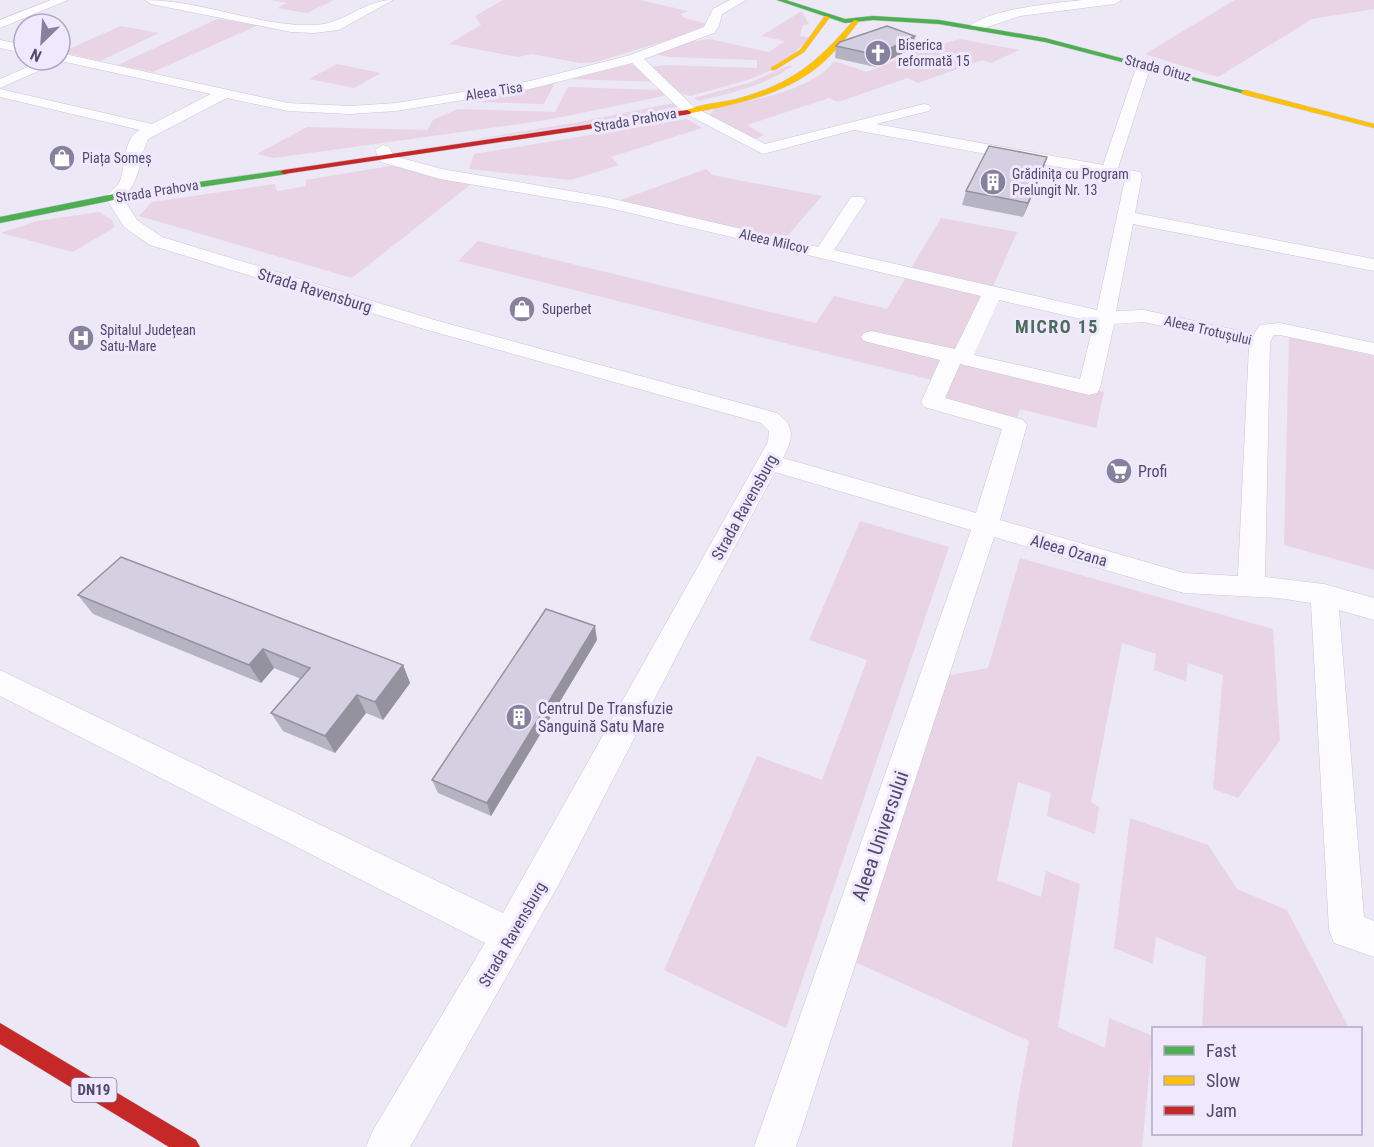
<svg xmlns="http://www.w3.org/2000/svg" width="1374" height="1147" font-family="'Roboto Condensed',sans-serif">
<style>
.green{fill:#e9d4e6}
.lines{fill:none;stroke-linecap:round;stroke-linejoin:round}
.street-casing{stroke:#cac6d5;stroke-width:1}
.fast-casing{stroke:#c8c4d4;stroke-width:1}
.slow-casing{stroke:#c8c4d4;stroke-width:1}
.jam-casing{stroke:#c8c4d4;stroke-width:1}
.street{fill:#fcfcfe;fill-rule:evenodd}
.fast{fill:#4caf50;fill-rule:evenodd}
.slow{fill:#ffc107;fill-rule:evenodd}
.jam{fill:#c62828;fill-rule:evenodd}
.wall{fill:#b6b3c2}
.shaded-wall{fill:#94929e}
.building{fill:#d4d0e1;stroke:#94929e;stroke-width:1.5}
.labels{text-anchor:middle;stroke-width:6;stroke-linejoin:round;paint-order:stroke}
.far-poi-label{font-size:14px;fill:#4f4b6f;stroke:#f0e8fd;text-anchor:start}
.far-street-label{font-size:14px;fill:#4f4b6f;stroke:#f0e8fd}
.shield{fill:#f0e8fd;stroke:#7f7a9a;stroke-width:1.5}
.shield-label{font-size:15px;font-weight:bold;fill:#4f4b6f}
.street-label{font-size:16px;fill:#4f4b6f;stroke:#f0e8fd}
.poi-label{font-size:16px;fill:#4f4b6f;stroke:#f0e8fd;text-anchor:start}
.far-district-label{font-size:18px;font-weight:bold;letter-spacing:1.5px;fill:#4d6b5a;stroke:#f0e8fd}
.near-street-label{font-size:20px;fill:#4f4b6f;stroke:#f0e8fd}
</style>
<rect width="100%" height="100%" fill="#ece8f5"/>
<path class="green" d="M271,0H334L307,13L277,8L287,3Z
M503,0H640L688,11L681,14L684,18L708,24L675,38L596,62L580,63L532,54L518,57L449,44L481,25L475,16Z
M1235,0H1374V9L1312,19L1218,77L1145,54Z
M802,11L809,24L803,25L800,36L811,38L778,67L751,79L690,96L667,89L660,84L664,96L547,120L274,158L257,154L307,127L427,130L433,120L458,109L555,112L568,87L657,90L659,82L571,79L632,62L644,68L666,65L757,68V60L668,57L655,54L688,42L710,39L769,52L785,41L761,36Z
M217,19L258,25L153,72L118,65Z
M121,26L159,33L100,61L62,52Z
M960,39L1019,50L991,63L983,60L918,83L908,78L838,102L829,98L747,125L764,135L749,142L709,116L714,109C746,102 815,90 834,61L867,72L932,45L935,46Z
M337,64L381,73L354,88L309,79Z
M787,66H793C764,86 731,93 698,101L694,98L749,83Z
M555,82L544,104L476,102L481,95Z
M674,103L678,107L626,118L452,143L574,123Z
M687,119L702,128L611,157L619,165L571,180L469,169L474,154Z
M396,165L475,181L352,278L139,216L152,202L275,184L277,191L306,186V180Z
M706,169L712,175L822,196L783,241L615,202Z
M99,212L112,220L115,227L73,252L1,233L37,221Z
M941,218L1017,232L962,357L1104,392L1096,428L1020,409L1015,425L932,402L940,382L458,261L478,241L816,323L834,296L887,309Z
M1289,337L1374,356V570L1284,545Z
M860,521L949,547L786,1028L664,970L757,756L822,780L867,660L809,640Z
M1020,558L1273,629L1280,740L1238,798L1213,789L1223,675L1188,663L1186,681L1154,670L1156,654L1122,643L1091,802L1099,807L1095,834L1047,816L1051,793L1018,782L997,880L1041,897L1046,871L1080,884L1058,1027L1105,1048L1109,1018L1153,1036L1142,1147H1012L1018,1100L1029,1041L840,955L934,678L988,668Z
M1130,818L1208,845L1237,889L1287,910L1349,1028H1202L1206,957L1156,937L1153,964L1114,948Z"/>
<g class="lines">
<defs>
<path id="street" d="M51,0H68L0,28V20Z
M145,0C202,0 259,27 315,25C344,24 364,0 393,0L339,30L314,33L291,32L151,4Z
M730,0H746L722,14L719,26L714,33L644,59L694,107L765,144L924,104L929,105L931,108L929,111L876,124L1103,165L1137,65L1144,61L1151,65L1118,168L1140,172L1142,176L1135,213L1374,259V271L1133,224L1116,311L1144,310L1254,334L1260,325L1280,323L1374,343V355L1280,335H1274L1270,342L1265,577L1324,584L1374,598V620L1339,610L1364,917L1374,921V957L1334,943L1329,930L1311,603L1278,598L1184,593L994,537L796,1147H754L971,530L775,472L691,628L559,884L410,1147H366L372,1132L485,943L0,696V670L503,913L768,442L769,431L761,423L424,329L150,245L124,227L105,197C109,192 116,188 119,183C127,168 121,140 140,130L0,97V89L152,124L211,94L61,61L0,88V79L44,60H60V53L288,103L350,106L396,103L530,81L630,55L704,27L713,9ZM632,63L684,113L763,154L854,130L1125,179L1097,310L834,250L866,201L863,197H851L818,247L605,197L442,169L394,156L389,147L383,145L375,150L381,162L440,179L605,207L981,296L955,349L871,331L864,333L861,337L864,341L940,360L921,402L924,407L1002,429L976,513L783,458C793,439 796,427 777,413L438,321L162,237L137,220L123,198C141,180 138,162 148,139L227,98L288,111L350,114L396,111L530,89ZM999,300L1094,322L1080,379L974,355ZM1144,322L1249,346L1238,576L1184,573L1000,520L1027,425L1023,420L945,398L960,364L1089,395L1097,393L1100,388L1114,324Z
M1083,0H1121L1115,4L1020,16L975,31L969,27C986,9 1057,3 1083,0Z
M0,40L24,45V53L0,48Z"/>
<path id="fast" d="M777,0H786L845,19L873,16L939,20L1045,38L1249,92L1245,94L1045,42L939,24L873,20L845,23Z
M284,170L288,172L287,174L114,200L0,223V217L114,194Z"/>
<path id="slow" d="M825,16L830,17L804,52L775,70H771V68L800,50Z
M854,20L859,21C846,38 832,56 815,69C778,97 731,105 687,114L683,112C697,104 721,103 737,99C794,83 816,63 854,20Z
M1245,90L1374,124V128L1242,94L1241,92Z"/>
<path id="jam" d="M687,110L691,112L690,114L284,174L280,172L284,170Z
M0,1023L196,1140L200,1147H169L0,1044Z"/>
</defs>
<use href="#street" class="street-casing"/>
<use href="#fast" class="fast-casing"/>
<use href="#slow" class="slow-casing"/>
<use href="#jam" class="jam-casing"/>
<use href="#street" class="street"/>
<use href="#fast" class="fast"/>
<use href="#slow" class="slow"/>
<use href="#jam" class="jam"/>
</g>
<path class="wall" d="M836,46L913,48L875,67L835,58Z
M1043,170L1023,217L962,205L966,191Z
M78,595L403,665L410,683L383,720L366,713L335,753L283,731L271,713L301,679L274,668L261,683L93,614Z
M597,640L491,816L438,793L432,780Z"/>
<path class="shaded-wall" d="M915,36L913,48L875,67L877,55Z
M1047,157L1043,170L1023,217L1028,203Z
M595,626L597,640L491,816L487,803Z
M263,649L274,668L261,683L249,665Z
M403,665L410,683L383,720L375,702Z
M357,695L366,713L335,753L325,736Z"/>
<path class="building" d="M887,26L915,36L877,55L836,46L840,42Z
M989,146L1047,157L1028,203L966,191Z
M121,557L403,665L375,702L357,695L325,736L271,713L310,668L263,649L249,665L78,595Z
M546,609L595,626L487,803L432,780Z"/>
<defs>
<symbol id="church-disc" viewBox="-11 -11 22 22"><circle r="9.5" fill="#86829e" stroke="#f0e8fd"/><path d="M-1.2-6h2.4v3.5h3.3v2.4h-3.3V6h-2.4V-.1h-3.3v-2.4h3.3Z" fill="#fff"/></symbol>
<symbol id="shop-disc" viewBox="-11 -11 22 22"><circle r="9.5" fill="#86829e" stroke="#f0e8fd"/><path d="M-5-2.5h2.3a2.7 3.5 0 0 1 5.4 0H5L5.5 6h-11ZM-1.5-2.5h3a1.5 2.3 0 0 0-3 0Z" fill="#fff"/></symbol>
<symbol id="building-disc" viewBox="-11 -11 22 22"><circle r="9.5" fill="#86829e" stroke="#f0e8fd"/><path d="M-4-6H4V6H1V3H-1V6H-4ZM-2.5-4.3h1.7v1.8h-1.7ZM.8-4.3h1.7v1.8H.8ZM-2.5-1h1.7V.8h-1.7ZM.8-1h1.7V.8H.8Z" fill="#fff"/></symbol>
<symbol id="hospital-disc" viewBox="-11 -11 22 22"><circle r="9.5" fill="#86829e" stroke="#f0e8fd"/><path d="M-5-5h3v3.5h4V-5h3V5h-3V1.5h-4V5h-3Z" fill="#fff"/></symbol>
<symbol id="supermarket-disc" viewBox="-11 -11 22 22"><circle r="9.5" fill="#86829e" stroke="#f0e8fd"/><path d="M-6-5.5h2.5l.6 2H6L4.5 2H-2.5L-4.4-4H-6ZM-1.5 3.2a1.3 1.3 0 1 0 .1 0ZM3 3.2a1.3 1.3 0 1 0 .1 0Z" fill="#fff"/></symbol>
</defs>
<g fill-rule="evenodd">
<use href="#church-disc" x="863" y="38" width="30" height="30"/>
<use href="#shop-disc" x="47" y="143" width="30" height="30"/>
<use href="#building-disc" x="978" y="167" width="30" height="30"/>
<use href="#shop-disc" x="507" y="294" width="30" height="30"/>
<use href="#hospital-disc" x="66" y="323" width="30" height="30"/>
<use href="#supermarket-disc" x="1104" y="456" width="30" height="30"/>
<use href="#building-disc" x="504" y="702" width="30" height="30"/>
</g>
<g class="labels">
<g class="far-poi-label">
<text x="898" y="50">Biserica<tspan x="898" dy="16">reformată 15</tspan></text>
<text x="82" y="163">Piața Someș</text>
<text x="1012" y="179">Grădinița cu Program<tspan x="1012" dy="16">Prelungit Nr. 13</tspan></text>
<text x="542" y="314">Superbet</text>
<text x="100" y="335">Spitalul Județean<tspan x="100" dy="16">Satu-Mare</tspan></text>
</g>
<g class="far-street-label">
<text transform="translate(1158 68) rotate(15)" y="5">Strada Oituz</text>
<text transform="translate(494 91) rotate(-9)" y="5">Aleea Tisa</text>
<text transform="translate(635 120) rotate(-10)" y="5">Strada Prahova</text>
<text transform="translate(157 191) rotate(-9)" y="5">Strada Prahova</text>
<text transform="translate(774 241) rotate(13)" y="5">Aleea Milcov</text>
<text transform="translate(1208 330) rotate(13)" y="5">Aleea Trotușului</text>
</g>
<rect class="shield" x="71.5" y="1078" width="45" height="24" rx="4.5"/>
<g class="shield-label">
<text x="94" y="1095">DN19</text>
</g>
<g class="street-label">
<text transform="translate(315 290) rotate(17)" y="6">Strada Ravensburg</text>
<text transform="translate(744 507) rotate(-61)" y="6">Strada Ravensburg</text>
<text transform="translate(1069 550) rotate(16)" y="6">Aleea Ozana</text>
<text transform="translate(512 934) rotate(-60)" y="6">Strada Ravensburg</text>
</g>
<g class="poi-label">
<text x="1138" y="477">Profi</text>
<text x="538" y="714">Centrul De Transfuzie<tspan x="538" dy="18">Sanguină Satu Mare</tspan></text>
</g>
<g class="far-district-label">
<text x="1057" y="333">MICRO 15</text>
</g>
<g class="near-street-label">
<text transform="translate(880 836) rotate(-71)" y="7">Aleea Universului</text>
</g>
</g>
<rect x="1152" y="1027" width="210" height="108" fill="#f0e8fd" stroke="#b0a9c4" stroke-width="1.5"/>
<rect x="1164" y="1046" width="30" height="9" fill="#4caf50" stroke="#b0a9c4" stroke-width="1.5"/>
<text x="1206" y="1057" font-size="18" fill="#4f4b6f">Fast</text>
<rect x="1164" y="1076" width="30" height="9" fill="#ffc107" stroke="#b0a9c4" stroke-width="1.5"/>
<text x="1206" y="1087" font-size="18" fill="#4f4b6f">Slow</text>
<rect x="1164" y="1106" width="30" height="9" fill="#c62828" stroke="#b0a9c4" stroke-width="1.5"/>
<text x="1206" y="1117" font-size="18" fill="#4f4b6f">Jam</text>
<g transform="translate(42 42) rotate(205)"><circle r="28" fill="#f0e8fd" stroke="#b0a9c4" stroke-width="1.5"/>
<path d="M0-4.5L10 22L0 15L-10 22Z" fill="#86829e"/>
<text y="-9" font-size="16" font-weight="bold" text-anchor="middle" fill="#4f4b6f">N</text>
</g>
</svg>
